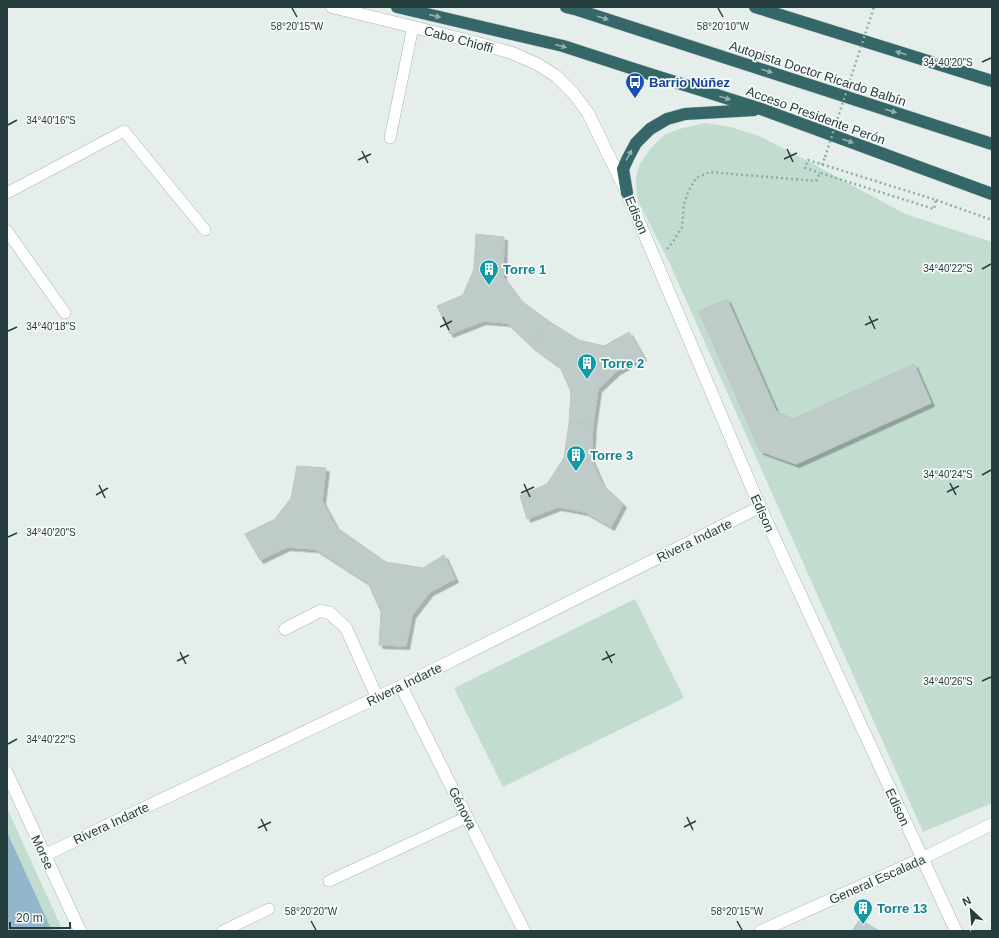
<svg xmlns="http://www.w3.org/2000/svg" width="999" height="938" font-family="Helvetica,sans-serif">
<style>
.green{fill:#c2ddcf}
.water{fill:#94b6cd}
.building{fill:#bfcbc9;stroke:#b9c7c5;filter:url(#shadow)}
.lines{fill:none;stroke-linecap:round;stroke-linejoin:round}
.service-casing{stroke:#a9b6b4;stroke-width:12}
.minor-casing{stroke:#a9b6b4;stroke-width:13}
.motorway-casing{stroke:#c2c9c9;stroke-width:13}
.path{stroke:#8aaeac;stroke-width:2.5;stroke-dasharray:2 3;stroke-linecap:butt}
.service{stroke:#fff;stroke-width:11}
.minor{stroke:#fff;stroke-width:12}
.motorway{stroke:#356768;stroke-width:12}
.path-bridge{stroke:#8aaeac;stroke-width:2.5;stroke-dasharray:2 3;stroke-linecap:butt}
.oneway{fill:#96b0b0}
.ticks{fill:none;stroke:#263f3e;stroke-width:1.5}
.labels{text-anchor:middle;stroke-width:3.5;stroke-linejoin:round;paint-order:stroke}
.street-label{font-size:13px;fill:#263f3e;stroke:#f7faf9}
.transit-label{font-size:13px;font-weight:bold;fill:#164399;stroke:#f7faf9;text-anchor:start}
.culture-label{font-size:13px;font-weight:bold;fill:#0d838f;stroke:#f7faf9;text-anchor:start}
.ticks-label{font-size:10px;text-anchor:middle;fill:#263f3e;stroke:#f7faf9;stroke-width:3.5;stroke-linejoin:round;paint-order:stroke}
</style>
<defs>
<filter id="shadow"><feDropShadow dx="3.5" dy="3.5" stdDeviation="0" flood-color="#0004"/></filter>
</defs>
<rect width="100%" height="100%" fill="#e6eeec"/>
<path class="green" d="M705,123L731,127L759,136L804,159L905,214L992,242V803L923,832L669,262L638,201L636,187V177L640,164L650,149L664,135L679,129Z
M635,599L684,698L503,787L454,688Z
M7,808L63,931H7Z"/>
<path class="water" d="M7,832L52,931H7Z"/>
<path class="building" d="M476,234L504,237L503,277L520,300L550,322L531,346L507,323L483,321L450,334L437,306L463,295L474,269Z
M727,299L776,411L793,419L914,364L931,403L796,464L760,451L699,311Z
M550,322L579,340L604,346L629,332L643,357L617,371L598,389L593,424L569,423L571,392L560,367L531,346Z
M569,423L593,424L591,459L602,484L623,504L611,527L585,512L558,507L527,519L520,496L547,484L564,458Z
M297,466L326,468L322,501L336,527L386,562L423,568L444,555L455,579L430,592L412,615L406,646L379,645L381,612L368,583L315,549L287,547L260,560L245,534L275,519L291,498Z
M860,919L879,931H852Z"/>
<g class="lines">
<defs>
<path id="service" d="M390,138L413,27
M7,193L124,131L205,230
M7,231L65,313
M329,881L467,817
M223,931L269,909"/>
<path id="minor" d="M332,7L474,42L512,53L537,64L556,76L574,94L588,113L627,193L760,507L956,931
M285,629L320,611L330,613L346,628L377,697
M401,686L524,931
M7,773L80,931
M45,855L401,686L760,507
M761,931L921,859L992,824"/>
<path id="motorway" d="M397,7L563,46L637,70L761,109L992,194
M566,7L578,10L992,144
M755,7L992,81
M627,193L623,169L628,158L636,143L650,129L667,119L685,114L754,110"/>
</defs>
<use href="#service" class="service-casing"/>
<use href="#minor" class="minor-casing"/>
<use href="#motorway" class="motorway-casing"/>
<path class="path" d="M822,165L825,157
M936,200L992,220
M667,249L674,240L682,227L684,204L689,190L696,178L710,172L816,181L820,173L934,209L936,200L808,160L805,168L820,173"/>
<use href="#service" class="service"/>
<use href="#minor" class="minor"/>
<use href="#motorway" class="motorway"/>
<path class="path-bridge" d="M825,157L874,7"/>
</g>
<defs><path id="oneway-solid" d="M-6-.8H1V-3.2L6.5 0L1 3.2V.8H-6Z"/></defs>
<g class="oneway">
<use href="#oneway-solid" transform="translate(435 16) rotate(13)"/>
<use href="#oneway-solid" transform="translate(603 18) rotate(18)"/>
<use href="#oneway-solid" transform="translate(561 46) rotate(15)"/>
<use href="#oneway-solid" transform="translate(901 53) rotate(-162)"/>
<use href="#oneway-solid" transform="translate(767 71) rotate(18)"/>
<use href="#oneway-solid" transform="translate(725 98) rotate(18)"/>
<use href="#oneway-solid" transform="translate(891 111) rotate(18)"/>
<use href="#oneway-solid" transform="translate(848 141) rotate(20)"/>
<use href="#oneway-solid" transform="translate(629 155) rotate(-62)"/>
</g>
<path class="ticks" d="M292,8L297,17M718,8L723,17M982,62L991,58M8,125L17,120M787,149L793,162M362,151L368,163M784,159L797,153M358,160L371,154M982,269L991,264M869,316L875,329M443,317L449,330M865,325L878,319M440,327L452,321M8,331L17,327M982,475L991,470M950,483L956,495M524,484L530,497M99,485L105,498M947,492L959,486M521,493L534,487M96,495L108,488M8,537L17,533M606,651L612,663M180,652L186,664M602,660L615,654M177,661L189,655M982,681L991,677M8,744L17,739M687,817L693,830M261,819L267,831M684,827L696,821M258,828L271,822M311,921L316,930M737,921L742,930"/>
<defs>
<symbol id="bus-pin" viewBox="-11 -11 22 30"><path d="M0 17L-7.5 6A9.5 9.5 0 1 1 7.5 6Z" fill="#1a4fb4" stroke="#f7faf9"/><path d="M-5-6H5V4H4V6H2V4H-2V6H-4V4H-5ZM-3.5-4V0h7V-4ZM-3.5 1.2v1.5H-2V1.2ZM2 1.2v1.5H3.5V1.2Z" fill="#fff"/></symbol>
<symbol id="building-pin" viewBox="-11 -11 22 30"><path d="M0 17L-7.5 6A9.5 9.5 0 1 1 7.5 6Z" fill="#0f9aa8" stroke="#f7faf9"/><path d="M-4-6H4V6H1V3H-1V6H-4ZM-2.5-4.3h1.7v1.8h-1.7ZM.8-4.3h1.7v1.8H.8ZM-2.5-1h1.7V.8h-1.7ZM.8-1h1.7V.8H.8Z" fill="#fff"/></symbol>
</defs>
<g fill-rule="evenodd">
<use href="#bus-pin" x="624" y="71" width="22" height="30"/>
<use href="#building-pin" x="478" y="258" width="22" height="30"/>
<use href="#building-pin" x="576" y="352" width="22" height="30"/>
<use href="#building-pin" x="565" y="444" width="22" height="30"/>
<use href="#building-pin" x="852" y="897" width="22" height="30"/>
</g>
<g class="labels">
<g class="street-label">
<text transform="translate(459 39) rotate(15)" y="5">Cabo Chioffi</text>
<text transform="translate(818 73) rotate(18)" y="5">Autopista Doctor Ricardo Balbín</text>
<text transform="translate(816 115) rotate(20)" y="5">Acceso Presidente Perón</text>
<text transform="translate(637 215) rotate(67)" y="5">Edison</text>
<text transform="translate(763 513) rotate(66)" y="5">Edison</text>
<text transform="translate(694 540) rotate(-26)" y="5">Rivera Indarte</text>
<text transform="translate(404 684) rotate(-26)" y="5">Rivera Indarte</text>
<text transform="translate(898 807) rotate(65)" y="5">Edison</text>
<text transform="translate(463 808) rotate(63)" y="5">Génova</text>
<text transform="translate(111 823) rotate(-25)" y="5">Rivera Indarte</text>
<text transform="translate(43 852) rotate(65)" y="5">Morse</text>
<text transform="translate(877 879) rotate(-24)" y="5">General Escalada</text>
</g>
<g class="transit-label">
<text x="649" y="87">Barrio Núñez</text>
</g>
<g class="culture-label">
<text x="503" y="274">Torre 1</text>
<text x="601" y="368">Torre 2</text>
<text x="590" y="460">Torre 3</text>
<text x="877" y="913">Torre 13</text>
</g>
</g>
<g class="ticks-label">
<text x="297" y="30">58°20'15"W</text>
<text x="723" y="30">58°20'10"W</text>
<text x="948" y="66">34°40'20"S</text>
<text x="51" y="124">34°40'16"S</text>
<text x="948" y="272">34°40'22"S</text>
<text x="51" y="330">34°40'18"S</text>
<text x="948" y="478">34°40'24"S</text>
<text x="51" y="536">34°40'20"S</text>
<text x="948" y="685">34°40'26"S</text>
<text x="51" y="743">34°40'22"S</text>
<text x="311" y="915">58°20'20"W</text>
<text x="737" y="915">58°20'15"W</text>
</g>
<rect width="999" height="938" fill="none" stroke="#263f3e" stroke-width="16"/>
<g transform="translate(971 910) rotate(334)" stroke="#f7faf9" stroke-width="3" paint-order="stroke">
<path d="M0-3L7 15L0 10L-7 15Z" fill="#263f3e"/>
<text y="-6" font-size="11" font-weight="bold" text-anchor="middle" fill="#263f3e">N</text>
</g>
<path d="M10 922v6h60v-6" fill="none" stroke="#263f3e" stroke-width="2"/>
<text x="16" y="922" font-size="12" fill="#263f3e" stroke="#f7faf9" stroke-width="3" paint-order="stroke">20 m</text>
</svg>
